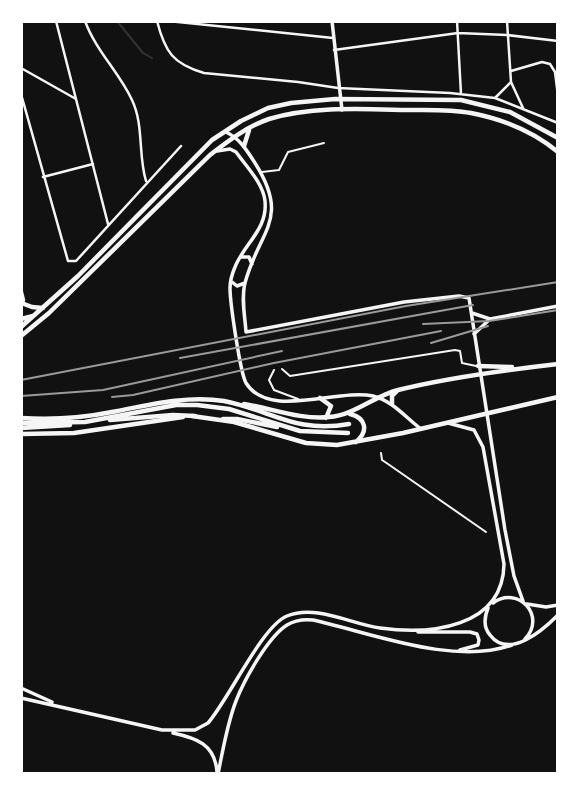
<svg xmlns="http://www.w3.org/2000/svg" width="579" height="795" font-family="Raleway,sans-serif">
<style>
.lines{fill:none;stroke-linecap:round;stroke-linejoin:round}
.stream{stroke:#333;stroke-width:2}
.service{stroke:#f5f5f5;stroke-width:2}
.pedestrian{stroke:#f5f5f5;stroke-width:2}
.minor{stroke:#f5f5f5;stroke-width:2.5}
.tertiary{stroke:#f5f5f5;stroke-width:3.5}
.primary{stroke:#f5f5f5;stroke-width:4.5}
.trunk{stroke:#f5f5f5;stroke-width:4.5}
.rail{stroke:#9a9a9a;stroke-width:2}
</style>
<rect width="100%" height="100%" fill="#111"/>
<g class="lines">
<path class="stream" d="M117,21L143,53L152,58"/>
<path class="service" d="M262,172L279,170L288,152L324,143
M282,369L290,376L455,350L460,351L462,363L476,366
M274,370L269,380L274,390L298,399"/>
<path class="pedestrian" d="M381,453L382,460L388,464L486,532"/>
<path class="minor" d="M56,21L108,224
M85,21C96,51 119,72 132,100C144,125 138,155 146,181
M157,21C165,52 173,64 204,73L298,82L338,88L450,93L495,98L558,123
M168,21L333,38
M457,21L461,94
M334,50L458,33L507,35L558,41
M21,68L76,99
M511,71L542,62L550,64L555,72L558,96
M511,82L523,108
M21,94L68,261H76L181,146
M495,98L511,82L507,21
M43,177L93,164
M21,288L24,300L21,308"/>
<path class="tertiary" d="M332,21L342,110
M226,132C240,139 246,149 255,163C291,220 259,230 245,283C241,299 245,316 246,332L404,302L459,296L469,298L505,530L514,576L523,601
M217,151L230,149L236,152C246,166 263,183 265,201C268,229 244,244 235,267C232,274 230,281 230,288C230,302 240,372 246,383C269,420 338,388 373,396C393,401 405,417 421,429
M241,257H249L252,264
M232,282L237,286L245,283
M472,313L490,319L558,306
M474,334L490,319
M493,603C518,585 547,616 525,639
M527,604L546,607L558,605
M488,608C484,618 483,627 490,635C509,660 543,630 558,615
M418,632H470L477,634L479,640L478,645L460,650
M21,688L52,702
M21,698L162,730
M162,730H195L208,723C229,699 262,626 287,616C316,604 351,624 380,628C430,635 503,628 504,564L483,447L474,430L448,423
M173,733C196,738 215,744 217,772
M218,774C223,750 227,724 236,701C244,680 268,637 287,625C295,620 303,619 313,620C372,633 454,666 512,645"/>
<path class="primary" d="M244,146L249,130
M24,304L32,307L43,308
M21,319L33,316
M21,327L78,276L212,140L241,121L268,108L291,103L335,99L461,100L510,112L558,138
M21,336L49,313L210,155C228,141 248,126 269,119C313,106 362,109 407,110C428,110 450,109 471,113C502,119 533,131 558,152
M478,366L512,367
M320,398L331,406L326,418
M244,404C271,408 300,420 329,417C355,415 374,396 398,390C450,377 505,370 558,364
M392,404V396L397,391
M350,414C366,418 369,431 356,442
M192,416L234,422L306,443L337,445L403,433L558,397
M21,434L74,433L183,417"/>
<path class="trunk" d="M21,418C51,420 82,418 112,412C148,405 187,395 224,401C271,410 296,434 349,424
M223,419H237L277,427
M110,420L173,415L195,416
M21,423L85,422L176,405H197L229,409L300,431L348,433
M21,428L70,425"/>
<path class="rail" d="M423,324L489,321L558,310
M431,343L488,326
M180,358L473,305
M21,380L406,306L558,282
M21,396L103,390L282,351
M112,397L133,395L274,363L441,331"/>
</g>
<rect width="579" height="795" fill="none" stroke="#ffffff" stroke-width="46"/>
</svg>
